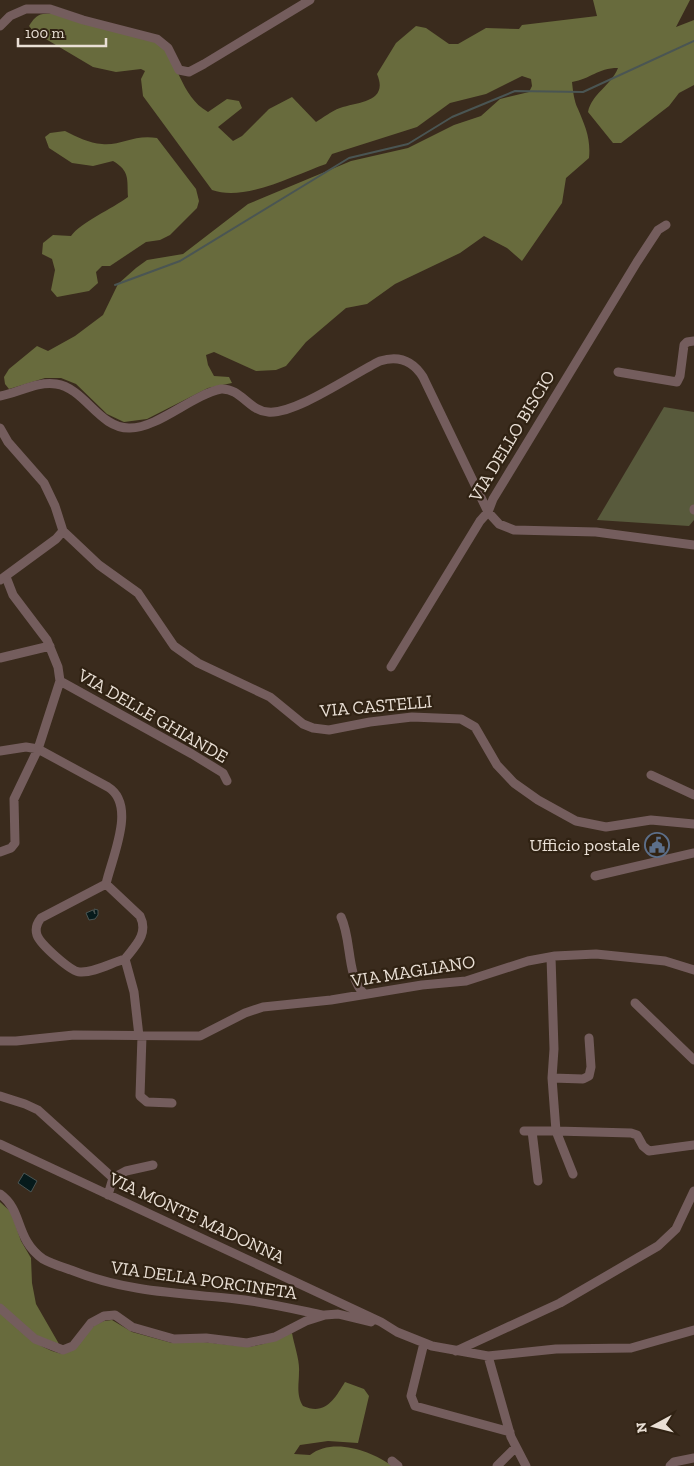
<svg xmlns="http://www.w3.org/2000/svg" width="694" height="1466" font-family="'Zilla Slab',serif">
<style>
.green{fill:#585a3c}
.forest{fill:#686b3d}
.water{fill:#061a1b;stroke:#4a5553}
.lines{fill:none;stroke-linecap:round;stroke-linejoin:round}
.stream{stroke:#4a5553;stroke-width:2}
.minor{stroke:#745d5d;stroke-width:9}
.labels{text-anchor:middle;stroke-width:4.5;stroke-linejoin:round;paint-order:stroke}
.street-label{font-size:18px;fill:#e9dfd5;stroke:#302213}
.poi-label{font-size:18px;fill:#e9dfd5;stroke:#302213;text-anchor:end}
</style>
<rect width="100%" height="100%" fill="#3a2b1d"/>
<path class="green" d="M664,407L694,412V520L689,526L597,520Z"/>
<path class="forest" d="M593,0H690L676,27L694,20V85L679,93L669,106L621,143H613L588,112C592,93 611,86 618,68C597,68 591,79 572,82C573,91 574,101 578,109C585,126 591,138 589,158L566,178L562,203L522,261L507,248L484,236L460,253L395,284L367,304L346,308L306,342L286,366L276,370L256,371L214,352L206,355L208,365L214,376L229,377L232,383L208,388L147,419L124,422L107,414L76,384L61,378H45L9,389L5,384L4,377L9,369L37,346L48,351L75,336L103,315L118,284L136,268L147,260L183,254L248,204L351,161L408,148L454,125L481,116L500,99L529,92L532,86L531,79L522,76L486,94L450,103L417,127L332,154L326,164C294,175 245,202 212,190L143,96L141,79L145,71L141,69L116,72L93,67L34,32L29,26C33,20 36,15 43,14C49,13 57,13 62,14C76,17 150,36 157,42C180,61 179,95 208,112L227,99L239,101L242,108L218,127L233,141L242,136L269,109L292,97L316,122C323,118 331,111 340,108C359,102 389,102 377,74L396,43L416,26L426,28L449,44H458L486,28L519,29L522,25L597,16Z
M65,131C77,137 89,143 102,144C121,146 134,134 157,138L196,189L199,201L197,208L170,235L160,240L146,242L110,266H102L96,272L98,283L89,291L57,297L51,290L55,270L52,259L42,254L43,243L53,235L71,236C81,222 112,209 128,197C127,179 130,171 113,161L93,166L72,163L49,148L45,137L50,133Z
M0,1202L11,1212L21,1241L31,1258L32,1283L36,1304L59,1344L37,1336L0,1304Z
M0,1312C20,1330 34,1347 62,1354L95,1325L104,1321L112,1320L132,1332L172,1343L194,1341L249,1347L263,1344L292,1333C294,1345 300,1360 299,1372C299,1385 296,1394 303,1406C326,1416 335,1398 345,1382L364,1389L369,1396L358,1443L328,1441L300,1445L294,1454L310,1455C333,1437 372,1451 392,1466H0Z"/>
<path class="water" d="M94,909L98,910V915L95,919L89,920L86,913L93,910L95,914Z
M24,1173L37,1181L31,1192L18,1183Z"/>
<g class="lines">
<path class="stream" d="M115,285L180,261L349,158L408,144L452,117L515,91L583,92L694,41"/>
<path class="minor" d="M0,26L10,16L26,9H50L83,20L157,39L168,48L179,70L189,72L204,64L310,0
M618,372L677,382L680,376L684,345L687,342L694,341
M0,396C18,393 37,381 56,384C85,388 99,429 130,428C158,428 192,395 221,389C241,388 249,411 268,412C295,415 353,374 380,361C399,355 413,361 423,377L488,512L499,524L514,530L596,532L694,545
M0,428L8,442L44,483L55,506L63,531L99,565L138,593L174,646L198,663L270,697L303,724L313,728L329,730L370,722L412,717L461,719L475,727L497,765L514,783L538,800L576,821L606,827L651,820L694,824
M694,509V510
M6,577L13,595L47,640L58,667L60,681L38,749L108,787C137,805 112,857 106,884L140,916C149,934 135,946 125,959L134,992L139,1036
M0,580L56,539L63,531
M0,658L50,646
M391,667L480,521L488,512L493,499L637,262L658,230L666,225
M60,681L192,754L223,773L227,781
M0,751L26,747L38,749L14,799L15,843L11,848L0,852
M651,775L694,795
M595,876L694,853
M106,884L41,918C37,923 35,929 37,935C40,944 71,972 80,972C94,973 111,963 125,959
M341,917C352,940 346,975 364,994
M551,957L554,1049L552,1078
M635,1003L694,1060
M142,1036L140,1096L147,1102L172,1103
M589,1038L591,1067L589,1076L583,1079L552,1078L556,1131L631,1133L637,1135L643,1146L649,1151L694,1145
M0,1041H16L74,1035L200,1036L245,1013L263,1007L331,1000L422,985L466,981L528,961L555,956L596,954L665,961L694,970
M0,1096L25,1104L38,1110L113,1178
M524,1131H556L573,1174
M532,1131L538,1181
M0,1144L381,1322L397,1332L432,1346L488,1356L556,1349L631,1348L694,1330
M0,1194C24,1211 14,1238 43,1259C52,1264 62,1267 71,1270C126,1292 178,1293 236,1299C265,1302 294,1309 322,1315
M108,1195L113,1178L126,1171L153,1165
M0,1308L35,1339L63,1350L73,1346L91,1323L104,1316L115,1315L132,1327L174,1339L206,1338L247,1343L275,1337L306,1321L325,1315L338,1314L371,1322
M424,1343L411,1396L415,1406L510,1432
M456,1351L560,1303L658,1246L676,1229L694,1191
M488,1356L511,1437L526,1466
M392,1461L398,1466
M497,1466L516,1447
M670,1466L674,1462L694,1458"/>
</g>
<defs>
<symbol id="civic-ring" viewBox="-11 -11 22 22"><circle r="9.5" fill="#302213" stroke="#5c6f8a" stroke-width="1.5"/><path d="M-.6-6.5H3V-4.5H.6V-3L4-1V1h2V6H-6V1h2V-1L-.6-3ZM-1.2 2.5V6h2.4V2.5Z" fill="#5c6f8a"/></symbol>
</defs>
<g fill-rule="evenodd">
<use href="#civic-ring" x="643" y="831" width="28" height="28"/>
</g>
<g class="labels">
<g class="street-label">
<text transform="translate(512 436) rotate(-59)" y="6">VIA DELLO BISCIO</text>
<text transform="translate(376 706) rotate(-5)" y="6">VIA CASTELLI</text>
<text transform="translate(153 716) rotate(30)" y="6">VIA DELLE GHIANDE</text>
<text transform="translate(413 971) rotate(-9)" y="6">VIA MAGLIANO</text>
<text transform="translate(197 1218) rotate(25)" y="6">VIA MONTE MADONNA</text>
<text transform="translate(204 1280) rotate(8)" y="6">VIA DELLA PORCINETA</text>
</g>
<g class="poi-label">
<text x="640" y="851">Ufficio postale</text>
</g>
</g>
<g transform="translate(654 1426) rotate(263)" stroke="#302213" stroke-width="4" paint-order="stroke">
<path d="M0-4L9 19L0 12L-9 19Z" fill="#e9dfd5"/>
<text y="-8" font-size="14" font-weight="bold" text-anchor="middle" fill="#e9dfd5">N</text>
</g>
<path d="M18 38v8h88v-8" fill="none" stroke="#e9dfd5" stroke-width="2.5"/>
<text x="25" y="38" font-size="15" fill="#e9dfd5" stroke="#302213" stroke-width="4" paint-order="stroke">100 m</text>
</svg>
